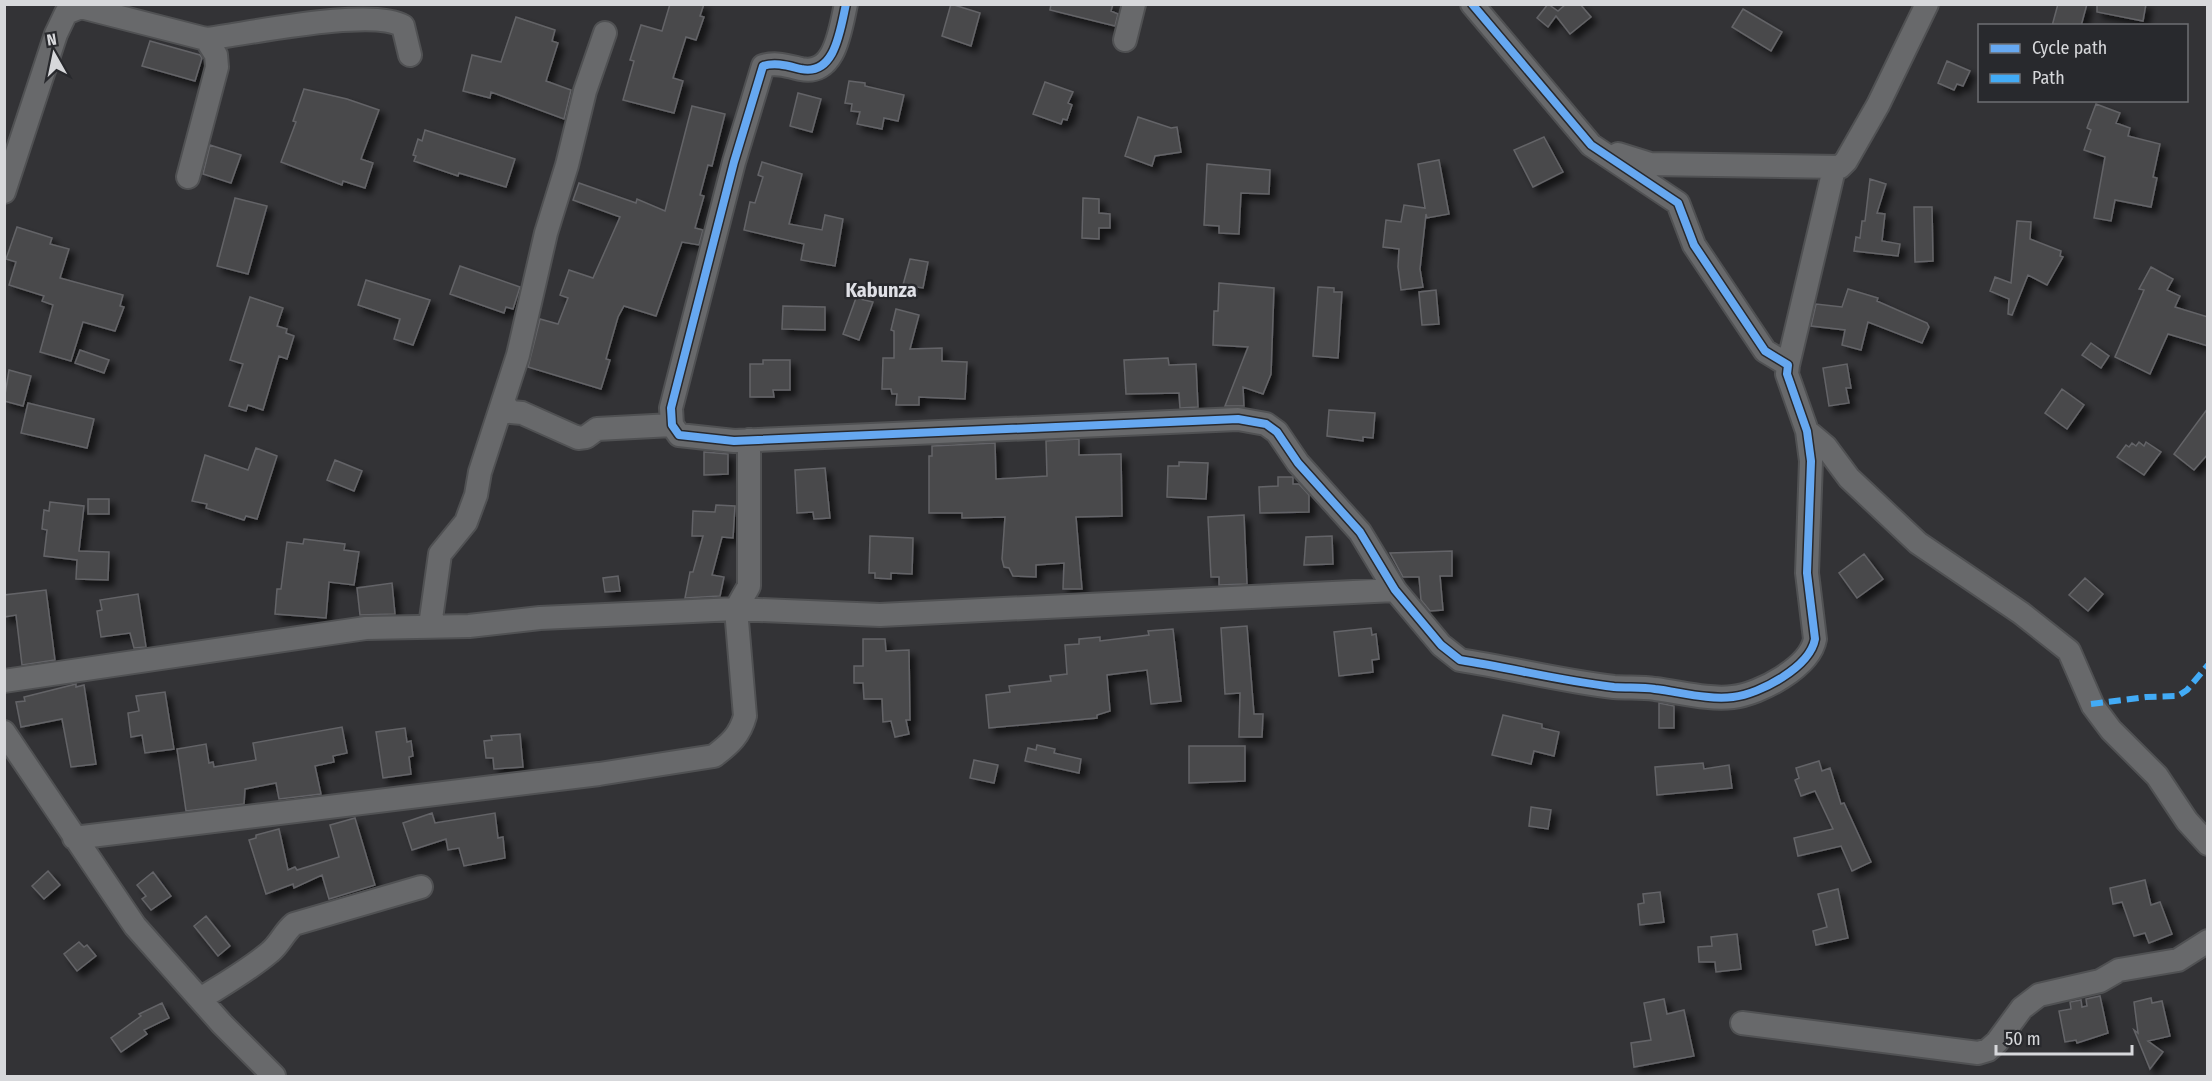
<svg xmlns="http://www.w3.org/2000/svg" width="2212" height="1081" font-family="'Fira Sans Condensed',sans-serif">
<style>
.building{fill:#494a4c;stroke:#646467;stroke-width:1.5;filter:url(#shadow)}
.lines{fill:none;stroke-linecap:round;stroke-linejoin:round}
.minor-casing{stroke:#505153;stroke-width:26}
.minor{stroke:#68696b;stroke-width:22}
.quiet{stroke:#42abf6;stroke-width:6;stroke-dasharray:12 6;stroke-linecap:butt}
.cycleway-casing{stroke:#28292d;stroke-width:11}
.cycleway{stroke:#66a8f1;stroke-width:8}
.labels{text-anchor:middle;stroke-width:5;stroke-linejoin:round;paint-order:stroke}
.quarter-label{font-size:20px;font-weight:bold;fill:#dfe0e6;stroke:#28292d}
</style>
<defs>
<filter id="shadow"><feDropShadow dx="5.5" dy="5.5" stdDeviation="3" flood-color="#0009"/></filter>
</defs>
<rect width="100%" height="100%" fill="#333336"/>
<path class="building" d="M670,4H704L700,16L704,17L696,40L686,37L673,78L683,81L674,113L623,100L634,61L630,60L641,25L662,31Z
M951,4L980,13L971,46L942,36Z
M1051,4H1113L1111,11L1118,14L1115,26L1050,10Z
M1548,4L1558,11L1566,4H1580L1591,17L1570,34L1556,16L1548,27L1537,18Z
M2058,4H2087L2081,26H2052Z
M2097,4H2146L2143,21L2097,12Z
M1743,9L1782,32L1771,51L1732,27Z
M516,17L555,30L552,41L558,43L546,81L571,90L564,119L491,92L490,98L463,91L472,55L501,62Z
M150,41L200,55L202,58L195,81L142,66Z
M1947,61L1970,71L1963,86L1957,84L1954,90L1938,83Z
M849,81L865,83V86L904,95L898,121L884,118L882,129L857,124L860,112L851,111L852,104L845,103Z
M1045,82L1073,92L1068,103L1072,105L1067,120L1063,119L1061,124L1033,114Z
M304,89L347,99L379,110L361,159L373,163L365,188L343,181L342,185L281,162L296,122L293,121Z
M798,93L821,99L812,132L790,126Z
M2096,104L2120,113L2116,123L2130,128L2128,136L2160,144L2153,177L2157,178L2151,207L2115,200L2111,221L2094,218L2105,157L2084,150L2091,130L2087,128Z
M692,106L725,114L712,166L708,165L700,195L704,196L695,228L703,230L699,245L682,242L656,316L624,306L618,317L606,359L610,360L601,389L528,367L540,319L558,324L568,298L560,295L569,270L593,278L620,217L573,200L579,183L636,203L637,199L665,211Z
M1138,117L1171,128L1177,127L1181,152L1155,156L1152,166L1125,156Z
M425,130L515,159L506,187L459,173L458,176L414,161L416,156L413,155L418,139L422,141Z
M1544,137L1563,172L1533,187L1514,150Z
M210,145L241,155L231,183L203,174Z
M1439,160L1449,214L1427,218L1426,214L1420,269L1423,287L1401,290L1398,267L1399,249L1383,247L1386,220L1401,222L1404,205L1425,208L1418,164Z
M762,162L802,174L789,224L822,230L825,215L843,219L835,266L801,260L804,244L744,230L750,202L755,203L763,177L758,175Z
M1207,164L1270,170L1269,194L1241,193L1239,234L1219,233V226L1204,225Z
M1870,179L1886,184L1877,213L1885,214L1882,241L1900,244L1898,256L1854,251L1856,237L1860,238L1862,221H1865Z
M235,198L267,206L248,274L217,266Z
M1083,198L1099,199V213L1110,214V228H1099V239L1082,238Z
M1914,207H1932L1933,261L1915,262Z
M2017,221L2031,222L2030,239L2061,251L2060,256L2063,257L2047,285L2028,275L2012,315L2008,314L2009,299L1990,291L1995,277L2011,283Z
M17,227L52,238L50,244L69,249L60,278L123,295L120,306L124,307L115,331L83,322L71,361L40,352L53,305L42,301L44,296L9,285L16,262L6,259Z
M910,259L928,262L923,288L903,285Z
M460,266L520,287L513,309L506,307L504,313L450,294Z
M2151,267L2173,279L2167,290L2180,296L2175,307L2208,317V346L2168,334L2150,374L2115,357L2144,290L2139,289Z
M366,280L430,300L413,345L394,339L400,319L358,305Z
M1219,283L1274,288L1271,374L1263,394L1243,387L1244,406H1225L1248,347L1213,345L1214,311H1218Z
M1318,287L1334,288V292H1342L1338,358L1313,356Z
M1848,289L1878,298L1877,301L1927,323L1929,327L1922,343L1868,322L1861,350L1842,345L1845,330L1811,326L1816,304L1842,307Z
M1436,290L1439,324L1422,325L1419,292Z
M250,297L283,308L277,326L287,329L286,333L294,336L287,359L279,356L263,410L248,405L246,411L229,406L243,364L230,360Z
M856,298L873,302L859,340L843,334Z
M783,306L825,307V330L782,329Z
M896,309L919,315L910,349L942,348V361L967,362L965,399L919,397V405H896L897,394H892L891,389H882L883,358H894V331L891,330Z
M2091,343L2109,356L2101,368L2082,355Z
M80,350L109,360L104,373L75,363Z
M1168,358L1169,365L1196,364L1198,407L1180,408L1179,393L1126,394L1124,360Z
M763,360H790V390H773L774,397H750V364H763Z
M1847,364L1851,388H1846L1849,403L1829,406L1823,368Z
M9,370L31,376L23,406L4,401Z
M2062,389L2084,405L2067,429L2045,413Z
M28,403L94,419L87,448L21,433Z
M2208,408V454L2194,470L2174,454Z
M1329,410L1375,413L1373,438L1363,437V441L1327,436Z
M1079,439V455L1121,454L1122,516L1076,517L1082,589H1063L1064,563L1036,565V577L1013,576L1009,568L1004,567L1002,559L1005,517L962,518V513H929V456H932V446L995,443L996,479L1047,476L1046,441Z
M2139,442L2144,446L2146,442L2161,452L2144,475L2117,457L2126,445L2129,447L2132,443L2136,446Z
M256,448L277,456L257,519L246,516L244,520L206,508L207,504L192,501L205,455L248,470Z
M704,452L728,454V474L704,475Z
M335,460L362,471L354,491L327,480Z
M1179,462L1208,463L1206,499L1167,497L1168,466H1179Z
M825,468L830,518L814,519L813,512L797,513L795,470Z
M1278,477H1293V484H1299L1309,495V512L1260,513L1259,487L1278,486Z
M88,499H109V514H88Z
M50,502L84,506L79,551L109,552L108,580L76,579L77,560L44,556L47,530L42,529L44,510L49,511Z
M716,505L735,506L733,538L722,537L712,575L724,577L720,596L685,598L690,572H693L703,536H692L693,511L715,512Z
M1244,515L1247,584L1219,585V577H1211L1208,517Z
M870,536L913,538L912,574L891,573V579L875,578V573H869Z
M1332,536L1333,564L1304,565L1306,537Z
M304,539L345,544L344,550L359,552L354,585L329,582L326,618L275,614L277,589H281L287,542L303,544Z
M1452,551V576H1440L1443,610L1430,611L1421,600L1419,577H1403L1390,553Z
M1864,554L1883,579L1857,598L1839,573Z
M618,576L620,591L605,592L603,578Z
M2085,578L2103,594L2088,611L2069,595Z
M392,583L395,614L360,615L357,588Z
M46,590L55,660L22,665L16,615L4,617V595Z
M138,594L146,647L134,648L130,633L101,637L97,611L102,610L100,600Z
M1247,626L1254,714H1263L1262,737H1239L1240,693L1225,694L1221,628Z
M1371,628L1372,635L1376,634L1379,659L1372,660L1373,672L1339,676L1334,632Z
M1173,629L1181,701L1151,704L1147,670L1107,675L1110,711L1097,715V718L989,728L986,695L1010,692L1009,686L1051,681L1050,676L1067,674L1065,645L1079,644V639L1100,637V641L1149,635L1148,631Z
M863,639H885L886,651L909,650L910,720H906L909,734L895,737L891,721L883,722L882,699H864L863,683H854V666H863Z
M76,684V687L84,685L96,764L71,767L62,719L21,727L16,702L25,701L24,697Z
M165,692L174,749L145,753L142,735L131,737L128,713L139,711L136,696Z
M1659,703L1674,706V728H1659Z
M1503,715L1542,724V728L1559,732L1554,756L1534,751L1531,764L1492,755Z
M342,727L347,753L333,756L334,762L315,766L321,794L279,799L276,783L245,789L244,804L186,811L177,749L206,744L209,763L213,762L214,767L256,760L253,743Z
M405,728L407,742L411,741L413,756L409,757L411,774L383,778L376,732Z
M520,734L523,767L494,769L493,758H486L484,741L492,740L491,736Z
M1037,745L1055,749L1054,753L1081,759L1079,773L1025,761L1028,748L1036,750Z
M1189,746H1245V781L1189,783Z
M974,760L998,765L994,783L970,778Z
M1819,761L1822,771L1830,768L1841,804L1844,803L1871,862L1852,871L1841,846L1798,856L1794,838L1833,829L1815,791L1801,796L1795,780L1799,778L1796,768Z
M1703,763L1704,769L1729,765L1732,788L1657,795L1655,767Z
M1531,807L1551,810L1548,829L1529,826Z
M432,813L435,823L495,813L498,838L503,837L505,858L464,866L459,848L448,850L446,839L412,850L403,823Z
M355,818L375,885L329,899L322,875L294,888L293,884L266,894L249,840L256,838V835L279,829L288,870L295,867L297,870L339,857L330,825Z
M48,871L60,885L44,899L32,886Z
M153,872L171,896L151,910L142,899L146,896L137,885Z
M2145,880L2151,905L2160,902L2172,934L2149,943L2145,933L2134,936L2122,902L2113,904L2110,888Z
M1838,889L1848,938L1816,945L1813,931L1827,927L1818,894Z
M1660,892L1664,922L1640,925L1638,904L1644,903L1643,894Z
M206,916L230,946L218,956L194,926Z
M1737,934L1741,969L1716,972L1715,962H1699L1698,947L1712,946L1711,937Z
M79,942L84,947L87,945L96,956L77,971L64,954Z
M2100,996L2108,1033L2077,1043L2076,1040L2065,1042L2059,1011L2071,1009L2070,1002L2081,1000L2082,1007L2087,1006L2086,999Z
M2151,998L2152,1003L2162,1001L2170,1036L2148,1041L2163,1052L2150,1069L2134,1030L2138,1033L2134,1002Z
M1664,999L1667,1014L1684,1010L1694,1056L1634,1067L1631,1043L1651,1040L1644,1003Z
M162,1003L169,1018L144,1030L147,1034L121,1052L111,1038L141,1016L139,1014Z"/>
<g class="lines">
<defs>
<path id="minor" d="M846,4C840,31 835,76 801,69C788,66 776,62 763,66L734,162L671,408L672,425L679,435L734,441L1238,419L1266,424L1277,432L1298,463L1360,532L1395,590L1441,645L1460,660C1511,668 1562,681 1614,687C1628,688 1642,687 1655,689C1680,692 1708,700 1733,697C1760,694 1810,667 1815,639L1807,573L1811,461L1807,431L1787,374L1788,365L1765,351L1694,245L1678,203L1591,145L1472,4
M206,39C247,34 372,7 403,26L410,55
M1125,40L1134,4
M1618,154L1650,164L1840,167L1846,161L1878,105L1927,4
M4,192L56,34L66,13L81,7L206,39L216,55L217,67L188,177
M1788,365L1834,169
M504,404L511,412L522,413L578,438L586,437L597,429L672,425
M1807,431L1826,447L1849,478L1918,543L2021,613L2069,651L2093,706L2111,730L2157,776L2187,821L2208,844
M430,626L440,554L466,522L476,495L480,472L518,355L546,233L567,165L585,91L605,33
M4,681L366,628L469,626L540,618L736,609L880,615L1395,590
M4,732L135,926L222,1024L274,1076
M74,838L599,774L714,756C730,744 740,735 745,716L736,609L749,586V440
M200,999C224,984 249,970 270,952C280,944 284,932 294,924L421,887
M1742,1023L1978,1053L1988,1050L1997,1042L2022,1008L2039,995L2100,981L2119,970L2178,960L2208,941"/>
</defs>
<use href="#minor" class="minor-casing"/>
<use href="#minor" class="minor"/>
<path class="quiet" d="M2091,704L2146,697L2178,696L2187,690L2208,665"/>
<defs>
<path id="cycleway" d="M846,4C840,31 835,76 801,69C788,66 776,62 763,66L734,162L671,408L672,425L679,435L734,441L1238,419L1266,424L1277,432L1298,463L1360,532L1395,590L1441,645L1460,660C1511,668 1562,681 1614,687C1628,688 1642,687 1655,689C1680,692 1708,700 1733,697C1760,694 1810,667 1815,639L1807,573L1811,461L1807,431L1787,374L1788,365L1765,351L1694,245L1678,203L1591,145L1472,4"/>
</defs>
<use href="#cycleway" class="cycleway-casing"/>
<use href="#cycleway" class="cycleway"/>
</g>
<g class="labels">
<g class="quarter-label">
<text x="881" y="297">Kabunza</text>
</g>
</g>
<rect width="2212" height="1081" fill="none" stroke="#d7d8db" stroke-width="12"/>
<rect x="1978" y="24" width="210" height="78" fill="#28292d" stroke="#6e6f73" stroke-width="1.5"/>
<rect x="1990" y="44" width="30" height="9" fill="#66a8f1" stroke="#6e6f73" stroke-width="1.5"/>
<text x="2032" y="54" font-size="18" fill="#d7d8db">Cycle path</text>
<rect x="1990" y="74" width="30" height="9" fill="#42abf6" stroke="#6e6f73" stroke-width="1.5"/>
<text x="2032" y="84" font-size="18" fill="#d7d8db">Path</text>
<g transform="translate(54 54) rotate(351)" stroke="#28292d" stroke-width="4.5" paint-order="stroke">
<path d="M0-4.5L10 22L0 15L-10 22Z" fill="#d7d8db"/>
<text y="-9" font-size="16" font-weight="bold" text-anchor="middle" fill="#d7d8db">N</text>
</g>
<path d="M1996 1045v9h136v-9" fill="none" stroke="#d7d8db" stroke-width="3"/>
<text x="2005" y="1045" font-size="18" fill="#d7d8db" stroke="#28292d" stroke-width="4.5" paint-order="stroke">50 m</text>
</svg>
